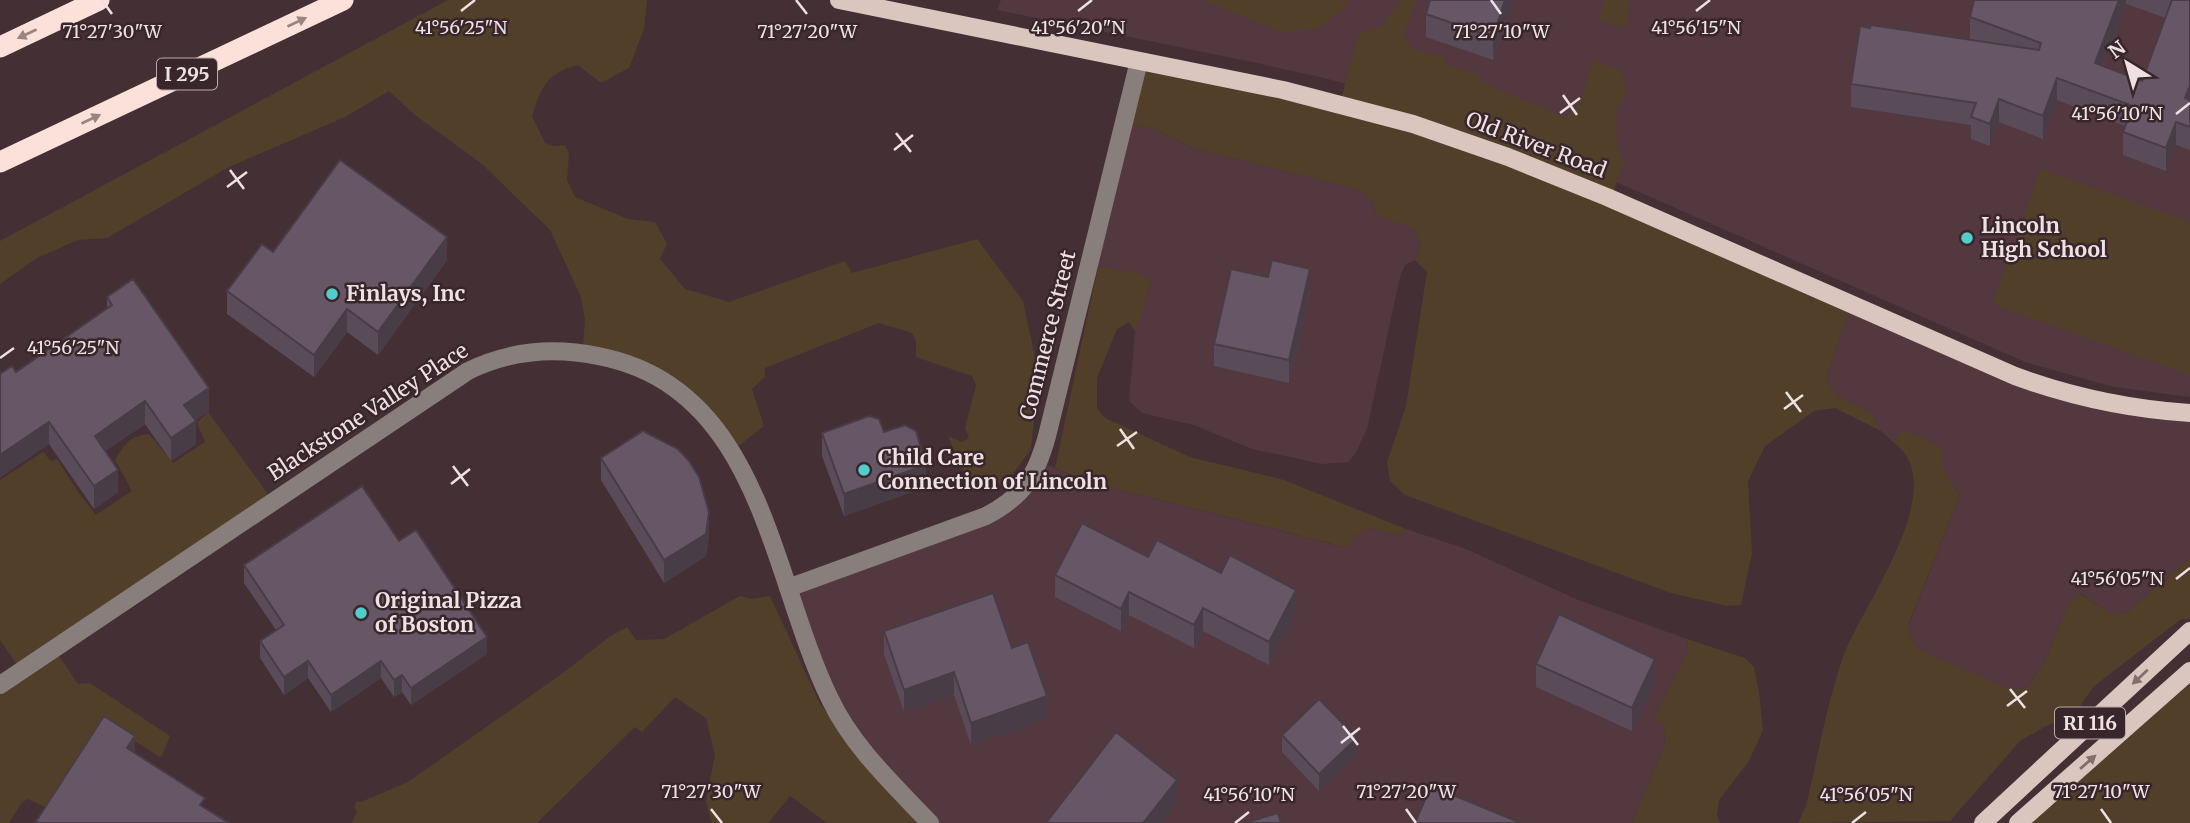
<svg xmlns="http://www.w3.org/2000/svg" width="2190" height="823" font-family="Merriweather,serif">
<style>
.built{fill:#54383f}
.green{fill:#523f2a}
.lines{fill:none;stroke-linecap:round;stroke-linejoin:round}
.minor{stroke:#887e7b;stroke-width:18}
.major{stroke:#dbc5bf;stroke-width:18}
.highway{stroke:#fbe1d9;stroke-width:21}
.wall{fill:#594b58;fill-rule:evenodd}
.shaded-wall{fill:#483d47}
.building{fill:#675766;stroke:#483d47;stroke-width:2}
.oneway{fill:#9a8482}
.oneway2{fill:#826e6e}
.ticks{fill:none;stroke:#eee1e4;stroke-width:2.5}
.poi-dot{fill:#52cdcc;stroke:#39262b;stroke-width:2.5}
.labels{text-anchor:middle;stroke-width:5;stroke-linejoin:round;paint-order:stroke}
.shield{fill:#39262b;stroke:#b8a9ac;stroke-width:2}
.shield-label{font-size:19px;font-weight:bold;fill:#eee1e4}
.street-label{font-size:21px;fill:#eee1e4;stroke:#39262b}
.poi-label{font-size:21px;font-weight:bold;fill:#eee1e4;stroke:#39262b;text-anchor:start}
.ticks-label{font-size:18px;text-anchor:middle;fill:#eee1e4;stroke:#39262b;stroke-width:5;stroke-linejoin:round;paint-order:stroke}
</style>
<rect width="100%" height="100%" fill="#442f35"/>
<path class="built" d="M1001,0H2190V397L2114,387L2025,362L1546,151L1404,100L1328,79L1257,63L997,10Z
M1126,123L1158,130L1190,147L1360,190L1373,202L1376,215L1414,228L1421,246L1415,260L1405,265L1400,277L1367,429L1355,454L1348,462L1322,464L1252,449L1194,425L1142,413L1129,401L1135,331L1151,280L1092,266Z
M1850,309L2062,394L2190,414V558L2126,613L2112,615L2080,593L2067,606L2044,664L2026,688L2009,690L1919,650L1910,638L1909,624L1960,495L1943,473L1940,459L1899,436L1893,442L1881,431L1871,413L1837,396L1826,379Z
M1040,462L1086,481L1347,548L1355,536L1369,528L1399,535L1406,532V529L1466,549L1576,599L1687,639L1688,652L1664,727L1665,744L1632,823H926L835,712L789,592L1010,508Z"/>
<path class="green" d="M448,0H647L644,29L629,68L601,83L578,65C546,73 541,88 532,116L545,143L554,146L565,145L569,153L567,180L575,197L628,219L655,222L667,244L660,259L685,289L729,302L845,261L852,273L977,239L1023,301L1039,376L1031,449L1006,483L971,490L948,436L962,442L969,438L965,428L976,385L972,376L916,357V341L912,333L879,323L765,368V377L752,389L764,426L732,451L708,421L651,381L582,359L585,320L581,297L550,230L482,164L415,115L389,91L345,117L229,167L107,238L78,240L37,258L0,284V241Z
M1202,0H1349L1347,5L1320,28L1282,32Z
M1400,0H1416L1404,34L1405,43L1417,51L1443,56L1446,65L1478,74L1485,84L1564,117C1584,110 1586,79 1592,61L1621,70L1627,92L1616,112L1617,145L1624,164L1610,201L1850,309L1826,379L1837,396L1871,413L1881,431L1835,408L1814,411L1765,446L1748,481L1752,553L1741,605L1727,606L1671,593L1405,495L1390,481L1387,462L1406,406L1427,272L1415,260L1421,246L1414,229L1376,215L1373,202L1359,190L1190,147L1158,130L1126,123L1136,66L1339,107L1359,33L1382,27Z
M1604,0H1629L1628,25L1620,27L1599,20Z
M2041,169L2190,222V375L1992,304Z
M1098,267L1135,272L1151,279L1137,329L1135,331L1129,322L1117,329L1097,378V408L1105,418L1190,457L1284,480L1406,529V532L1399,535L1369,528L1355,536L1348,548L1086,481L1055,468Z
M208,412L274,502L57,653L78,684L90,683L170,736L162,756L160,757L104,722L45,807L28,799L22,802L9,823H0V691L23,673L0,640V480L43,452L51,461L57,459L78,492L96,515L132,491L115,460C125,444 129,436 149,434L173,463L205,442L197,423Z
M1904,430L1942,448C1939,469 1948,479 1960,495L1909,623L1910,638L1919,650L2009,689L2026,688L2044,664L2067,606L2079,593L2112,615L2126,613L2190,558V619H2181L2093,687L2073,717L2048,725L2021,740L1950,821L1798,823L1806,806C1818,757 1826,707 1842,660C1858,610 1956,486 1893,442Z
M740,596L751,599L770,596L820,704L926,823H827L790,796L768,823H712L706,802L715,755L706,718L675,697L642,732L635,727L537,823H352L357,811L354,807L357,801L361,802L408,782L563,673L609,637L627,627L636,640L664,639Z
M1687,639L1745,658L1754,667L1759,692L1763,730L1749,761L1719,800L1717,816L1720,823H1632L1665,744L1664,727L1654,718L1688,652Z
M2190,671V823H2023Z"/>
<g class="lines">
<path class="minor" d="M788,588L986,516C1024,496 1036,476 1047,436L1139,61
M0,685L468,371C509,351 554,347 598,356C762,387 770,576 830,699C852,746 894,785 930,823"/>
<path class="major" d="M839,0L1283,90L1413,124L1508,157L1607,197L2015,376C2072,397 2129,409 2190,413
M1983,823L2190,631
M2018,823L2190,671"/>
<path class="highway" d="M0,47L99,0
M0,162L343,0"/>
</g>
<path class="wall" d="M1513,0L1493,60L1426,37V14Z
M1974,0H2190V150L2176,145L2166,171L2123,155V132L2125,126L2057,100L2043,139L1999,122L1990,146L1971,139V125L1851,107V84L1970,39V17ZM2126,4L2166,18L2142,81L2103,66Z
M273,252L447,260L378,355L347,332L314,377L227,314V291Z
M1310,291L1289,383L1214,366V344Z
M107,297L209,411L195,420L196,444L171,461L145,424L105,451L118,492L94,509L49,444L16,372L107,309Z
M884,432L926,487L844,516L822,456V433Z
M601,458L709,535L706,556L664,583L601,480Z
M399,541L487,654L411,705L402,692L394,697L381,678L331,712L308,678L284,695L260,658V641L276,630L244,583V565Z
M1148,557L1296,612L1269,665L1203,631L1194,648L1129,615L1121,631L1055,597V575Z
M884,631L1012,648L1047,719L971,745L954,695L904,712L884,654Z
M1536,664L1655,682L1632,731L1536,687Z
M1282,735L1357,755L1319,791L1282,752Z"/>
<path class="shaded-wall" d="M1505,0H1513L1493,60V37Z
M2119,0H2126V4L2095,86V63Z
M2057,78V100L2043,139V116Z
M2190,86V108L2185,98Z
M1999,99V122L1990,146V124Z
M2176,122V145L2166,171V148Z
M447,237V260L378,355V332Z
M1310,269V291L1289,383V360Z
M347,309V332L314,377V355Z
M209,388V411L184,427V405Z
M145,401V424L95,458V436Z
M196,421V444L171,461V438Z
M49,422V444L0,478V455Z
M926,465V487L844,516V494Z
M118,470V492L94,509V486Z
M709,512V535L706,556L664,583V560Z
M1296,590V612L1269,665V642Z
M1129,592V615L1121,631V609Z
M1203,608V631L1194,648V625Z
M487,637V654L411,705V688Z
M1655,659V682L1632,731V708Z
M308,661V678L284,695V677Z
M381,661V678L331,712V695Z
M954,672V695L904,712V690Z
M402,675V692L394,697V680Z
M1047,696V719L971,745V723Z
M135,736V759L127,748Z
M1357,738V755L1319,791V774Z
M1177,780V802L1161,823H1143Z"/>
<path class="building" d="M1430,0H1505L1493,37L1426,14Z
M1974,0H2119L2095,63L2142,81L2172,0H2190V86L2185,98L2190,100V127L2176,122L2166,148L2123,132L2133,106L2057,78L2043,116L1999,99L1990,124L1971,117L1976,103L1851,84L1860,26L1870,28L1871,25L2039,50L2041,43L1970,17Z
M340,160L447,237L378,332L347,309L314,355L227,291L262,244L273,252Z
M1272,260L1310,269L1289,360L1214,344L1231,269L1268,277Z
M133,279L209,388L184,405L196,421L171,438L145,401L95,436L118,470L94,486L49,422L0,455V374L12,366L16,372L112,305L107,297Z
M869,416L879,419L884,432L905,425L916,431L926,465L844,494L822,433Z
M643,431L678,449L689,461L699,477L709,512L706,534L664,560L601,458Z
M362,486L399,541L416,530L487,637L411,688L402,675L394,680L381,661L331,695L308,661L284,677L260,641L284,625L244,565Z
M1082,523L1148,557L1157,540L1221,573L1230,555L1296,590L1269,642L1203,608L1194,625L1129,592L1121,609L1055,575Z
M993,593L1012,648L1028,642L1047,696L971,723L954,672L904,690L884,631Z
M1559,614L1655,659L1632,708L1536,664Z
M1319,699L1357,738L1319,774L1282,735Z
M104,716L135,736L127,748L205,798L200,805L229,823H35Z
M1116,732L1177,780L1143,823H1046Z
M1431,786L1521,823H1415Z
M1278,813L1281,823H1245Z"/>
<defs><path id="oneway-solid" d="M-6-.8H1V-3.2L6.5 0L1 3.2V.8H-6Z" transform="scale(1.75)"/></defs>
<g class="oneway">
<use href="#oneway-solid" transform="translate(297 22) rotate(-25)"/>
<use href="#oneway-solid" transform="translate(27 34) rotate(155)"/>
<use href="#oneway-solid" transform="translate(91 119) rotate(-25)"/>
</g>
<g class="oneway2">
<use href="#oneway-solid" transform="translate(2140 677) rotate(137)"/>
<use href="#oneway-solid" transform="translate(2088 762) rotate(-41)"/>
</g>
<path class="ticks" d="M102,0L112,14M796,0L807,14M1491,0L1501,14M461,11L475,0M1078,11L1092,0M1696,11L1710,0M1563,95L1577,115M1560,113L1580,98M2176,114L2190,103M896,133L911,152M894,150L913,135M230,170L244,189M227,187L247,172M0,358L14,348M1786,392L1801,412M1784,409L1803,395M1120,429L1134,449M1117,446L1137,432M453,466L468,486M451,484L470,469M2176,579L2190,568M2010,689L2025,708M2007,706L2027,691M1343,726L1358,745M1341,743L1360,728M711,809L722,823M1406,809L1416,823M2101,809L2111,823M1235,823L1249,812M1852,823L1866,812"/>
<g class="poi-dot">
<circle cx="1967" cy="238" r="7"/>
<circle cx="332" cy="294" r="7"/>
<circle cx="864" cy="470" r="7"/>
<circle cx="361" cy="613" r="7"/>
</g>
<g class="labels">
<g class="shield">
<rect x="157" y="58.5" width="60" height="31" rx="5"/>
<rect x="2055" y="707.5" width="70" height="31" rx="5"/>
</g>
<g class="shield-label">
<text x="187" y="81">I 295</text>
<text x="2090" y="730">RI 116</text>
</g>
<g class="street-label">
<text transform="translate(1536 145) rotate(21)" y="7">Old River Road</text>
<text transform="translate(1048 335) rotate(-76)" y="7">Commerce Street</text>
<text transform="translate(368 412) rotate(-33)" y="7">Blackstone Valley Place</text>
</g>
<g class="poi-label">
<text x="1981" y="233">Lincoln<tspan x="1981" dy="24">High School</tspan></text>
<text x="346" y="301">Finlays, Inc</text>
<text x="878" y="465">Child Care<tspan x="878" dy="24">Connection of Lincoln</tspan></text>
<text x="375" y="608">Original Pizza<tspan x="375" dy="24">of Boston</tspan></text>
</g>
</g>
<g class="ticks-label">
<text x="461" y="34">41°56'25"N</text>
<text x="1078" y="34">41°56'20"N</text>
<text x="1696" y="34">41°56'15"N</text>
<text x="112" y="38">71°27'30"W</text>
<text x="807" y="38">71°27'20"W</text>
<text x="1501" y="38">71°27'10"W</text>
<text x="2117" y="120">41°56'10"N</text>
<text x="73" y="354">41°56'25"N</text>
<text x="2117" y="585">41°56'05"N</text>
<text x="711" y="798">71°27'30"W</text>
<text x="1406" y="798">71°27'20"W</text>
<text x="2101" y="798">71°27'10"W</text>
<text x="1249" y="801">41°56'10"N</text>
<text x="1866" y="801">41°56'05"N</text>
</g>
<g transform="translate(2127 63) rotate(323)" stroke="#39262b" stroke-width="5" paint-order="stroke">
<path d="M0-5L12 26L0 18L-12 26Z" fill="#eee1e4"/>
<text y="-10" font-size="19" font-weight="bold" text-anchor="middle" fill="#eee1e4">N</text>
</g>
</svg>
